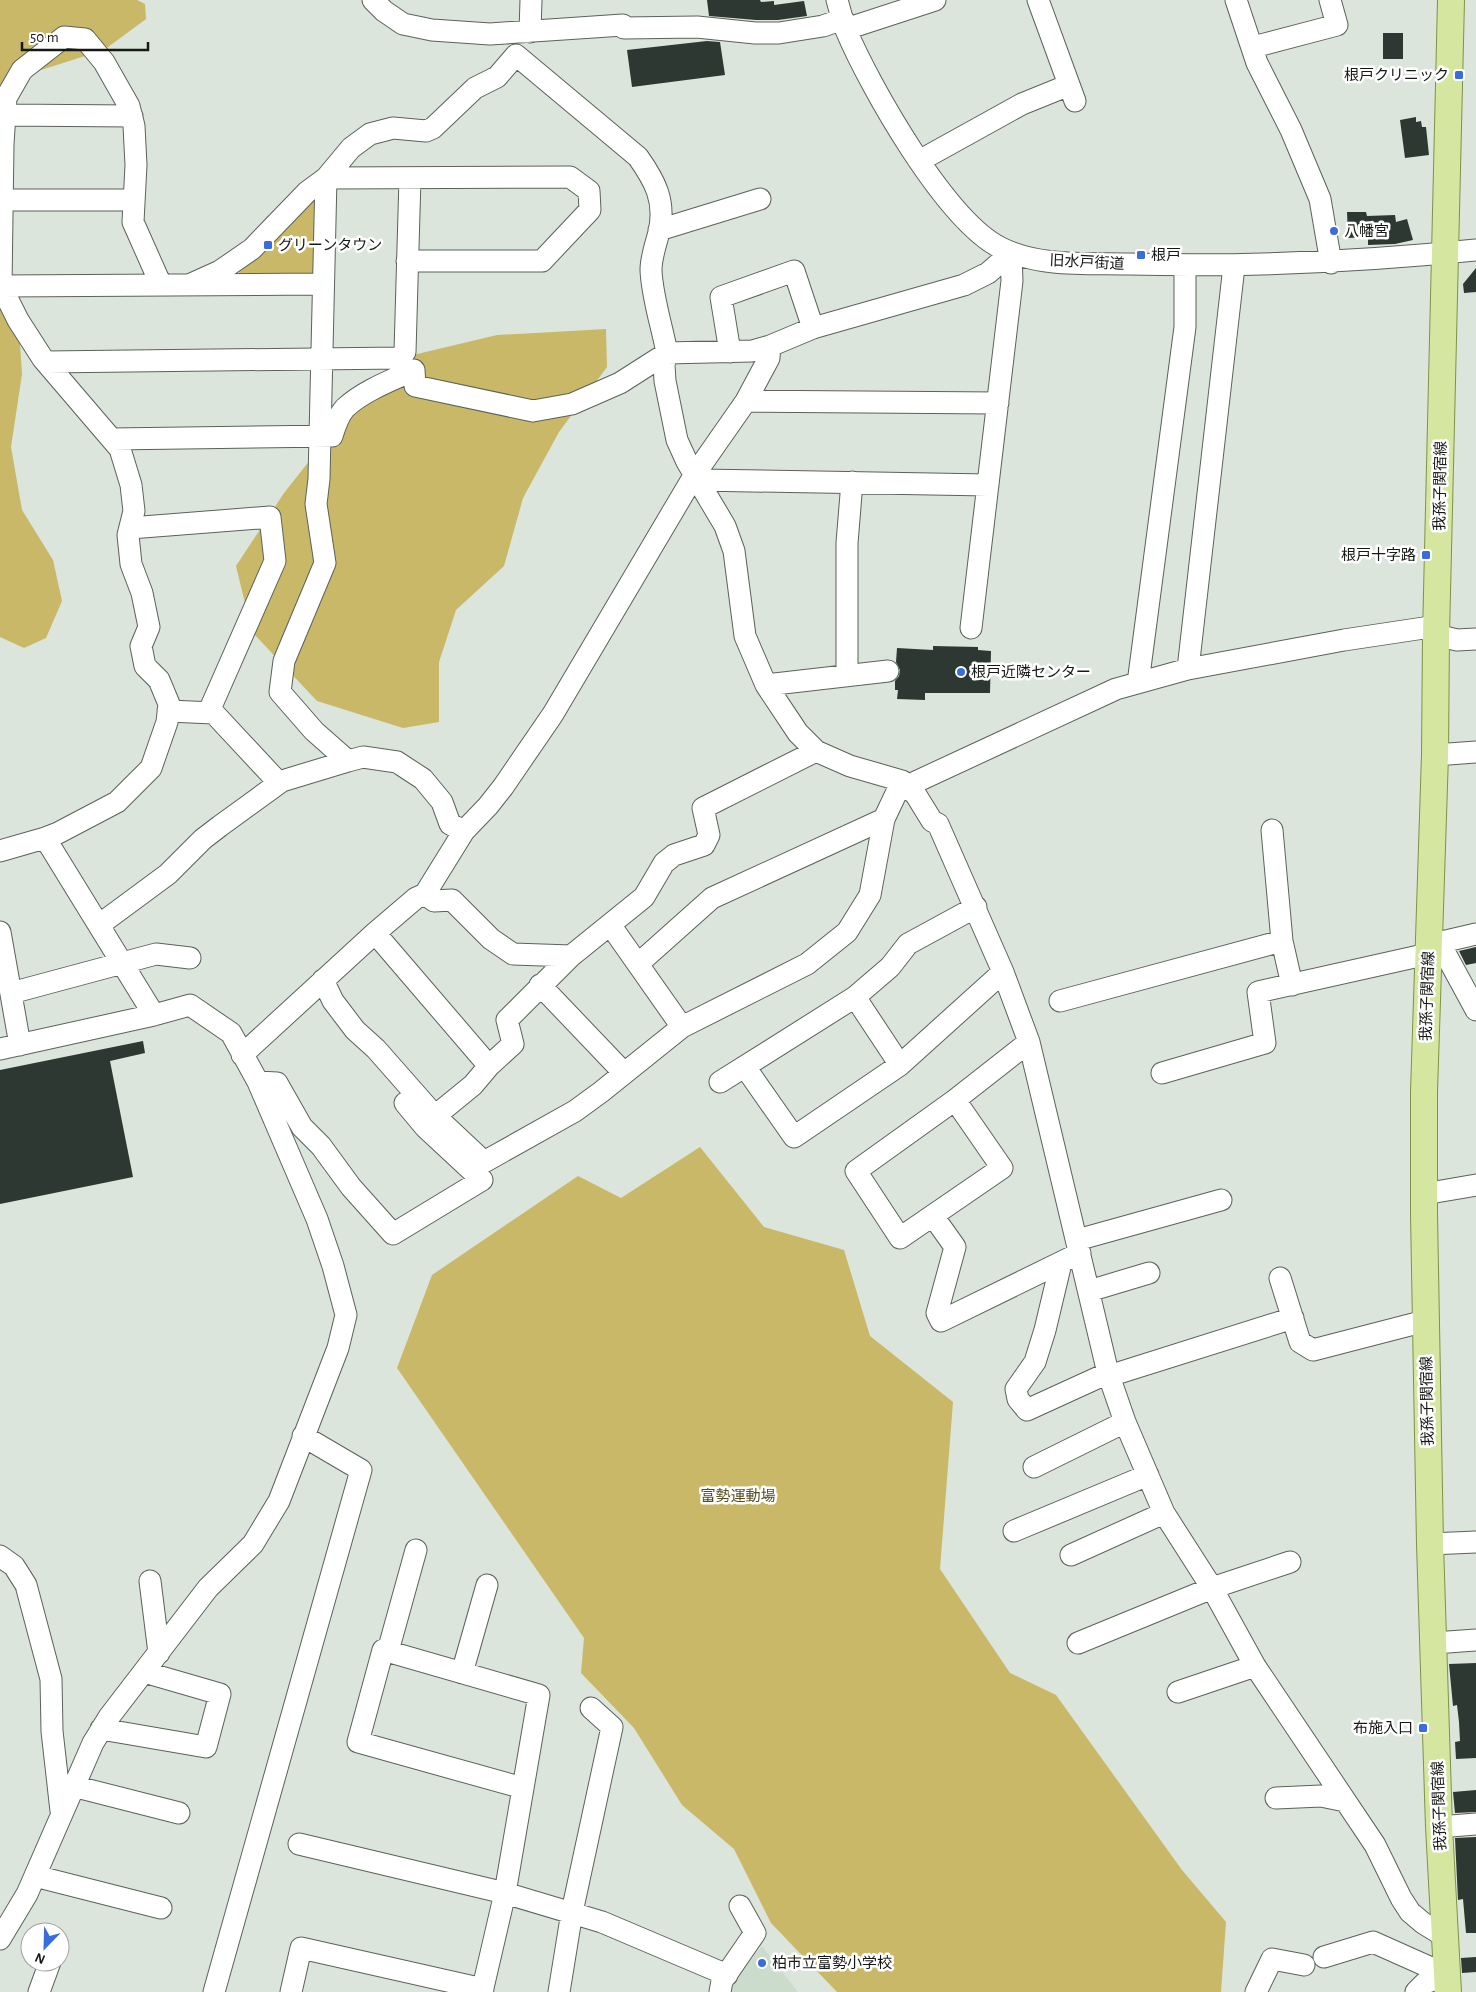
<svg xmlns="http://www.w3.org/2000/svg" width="1476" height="1992" font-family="'Alegreya Sans','Noto Sans JP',sans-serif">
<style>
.built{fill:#ccdccc}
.green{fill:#c9b867}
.building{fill:#2d3833}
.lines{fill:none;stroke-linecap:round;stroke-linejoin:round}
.minor-casing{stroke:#5a625a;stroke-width:23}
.major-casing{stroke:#7e9346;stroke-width:28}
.minor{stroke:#fff;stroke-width:21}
.major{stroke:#d4e6a0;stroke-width:26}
.poi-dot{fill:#3a6cdc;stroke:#fff;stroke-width:2}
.labels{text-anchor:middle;stroke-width:5;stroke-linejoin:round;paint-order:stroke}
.poi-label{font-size:15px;fill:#151815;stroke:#fff;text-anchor:start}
.street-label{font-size:15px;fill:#151815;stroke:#fff}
.park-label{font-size:15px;fill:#554d20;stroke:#fff}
</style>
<rect width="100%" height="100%" fill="#dbe5db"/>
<path class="built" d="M762,1946L798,1992H730L733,1981Z"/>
<path class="green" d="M0,0H137L145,4L146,19L104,50L3,82L0,85Z
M310,200L318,202L316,269L311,275L240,277L238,268Z
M0,293L19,328L22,374L11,447L22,510L53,560L62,601L46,638L24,648L0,637Z
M606,329L607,367L559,432L523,498L504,566L456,610L439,662V722L403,728L317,701L252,632L236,566L284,493L337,426L413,355L497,335Z
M700,1147L764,1227L844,1250L870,1336L953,1402L940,1569L1010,1673L1056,1695L1182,1870L1226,1922L1221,1992H837L771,1923L734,1849L682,1805L634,1728L581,1673L584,1638L397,1368L432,1275L578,1176L621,1198Z"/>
<path class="building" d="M707,0H760L761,2L774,1V5L804,1L807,16L778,20H756L709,16Z
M1383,33H1403V59H1383Z
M707,41L720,42L725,75L632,87L627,50Z
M1416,117V122L1421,121L1422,127H1426L1429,155L1405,158L1400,120Z
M1347,212H1366L1367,216L1395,215L1396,222L1407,219L1413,240L1395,244L1368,245V237L1348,238Z
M1476,268V292L1464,293L1463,284Z
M933,646L978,647V650L991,651L990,693H925V700L897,699L898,690H895V681L899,676L900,670L896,662L897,648L933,650Z
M1476,947V963L1466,965L1459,951Z
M143,1041L145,1053L110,1061L133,1177L0,1204V1070Z
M1476,1663V1758L1456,1759L1455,1742L1460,1741L1459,1722L1457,1705L1453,1706L1449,1664Z
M1476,1790V1812L1455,1813L1453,1792Z
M1476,1837V1933H1466L1463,1899L1458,1900L1455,1838Z
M1476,1957V1972L1462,1973L1461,1958Z"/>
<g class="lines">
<defs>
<path id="minor" d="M373,0L384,11L403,24L432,30L490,34L623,25L624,28L697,27L755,33H779L823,26L843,19
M837,0C840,10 842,20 846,30C870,87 946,221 1001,248C1039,267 1087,263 1128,264C1245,267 1359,262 1476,250
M1038,0L1075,101
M1236,0L1257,63L1291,130L1320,199L1331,263
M846,29L935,0
M530,32L531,0
M1253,47L1337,25L1330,0
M5,115L132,116
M919,161L1022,104L1069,85
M326,178L319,479L316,504L325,563L284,661L280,692L314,731L348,761
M326,178L570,177L589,191L590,210L542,261H407
M2,200H134
M659,230L760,199
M189,285L220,271L252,249L307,192L326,178L351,148L370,134L393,128L426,131L433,128L475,88L497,77L516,55L638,157C655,181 666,201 659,232C656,244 651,257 651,270C652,297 662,326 667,353L664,365L665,381L677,440L687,462L725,526L734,551L745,636L766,685L798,733L816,751L850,766L902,781L916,795L932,821L938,824L1003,972L1029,1042L1108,1373L1125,1422L1164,1513L1212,1588L1255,1666L1375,1845L1401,1898L1410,1912L1423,1923L1444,1936
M1,286L323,284
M730,352L721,297L794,271L813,328
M46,362L399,358L405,352L410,178
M746,401L998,403
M112,439L332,436C335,426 338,416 345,408C363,391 392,380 414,370L415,386L533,411L572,404L620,383L667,353L752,351L770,346L813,328L964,285L988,273L1011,253
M699,480L988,485
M130,528L270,517L275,561L210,709L279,783
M971,628L1012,281L1011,253
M1436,635L1457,640L1476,639
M1188,669L1233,275L1232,266
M847,675V543L852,482
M1138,683L1185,327V266
M766,685L888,671
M168,711L214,713
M1435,755L1476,752
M907,786L1116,689L1188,669L1344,640L1437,626
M1272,830L1282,941
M0,851L45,838
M425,894L434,901L452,900L491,939L513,954L571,956
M99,925L168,874L203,839L220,826L282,781L348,761L363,757L397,762L423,779L442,802L450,824L464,831
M611,926L682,1027
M0,932L20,1045
M375,933L489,1066
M1439,942L1476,1010
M1429,945L1476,934
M638,964L712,898L884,819
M323,980L333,1001L355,1030L376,1049L435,1116L484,1162L575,1111L601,1092L682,1027L807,964L847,932L870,895L884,819L902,781
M540,985L624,1073
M11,993L156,954L190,958
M855,997L900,1065
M1060,1001L1282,941L1292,985
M154,1015L45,838L58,833L117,802L151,768L167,722L169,704L159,680L145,666L141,646L149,627L142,593L131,564L128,535L134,511L131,485L120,449L43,359L18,320L1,286L3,144L6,98L22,70L64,37L85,39L104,62L129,106L134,126L136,165L133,222L161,285
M0,1049L154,1015L190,1005L231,1033L258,1082L317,1219L333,1266L346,1315L338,1348L279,1501L253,1544L208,1588L109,1717L93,1743L27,1894L0,1939
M242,1055L375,933L416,898L425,894L464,831L488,806L503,787L553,714L695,474L746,401L769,358L770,346
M745,1067L794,1137L900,1065L1003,972
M1162,1073L1265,1043L1258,992L1428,954
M258,1082L277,1083L302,1127L321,1146L351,1187L393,1234L482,1180L425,1127L405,1103
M720,1082L855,997L890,967L908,944L976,907
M955,1100L1002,1168L900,1238L856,1171L955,1100L1029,1042
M435,1116L473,1085L489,1066L513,1044L507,1020L571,956L644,897L664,863L674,855L704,845L709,835L703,808L816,751
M1424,1194L1476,1185
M933,1216L955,1247L937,1313L941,1321L1080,1253
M1077,1240L1221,1200
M1061,1263L1045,1330L1035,1362L1016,1389L1018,1399L1027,1410L1108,1373
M1280,1278L1300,1342L1313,1350L1425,1321
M1089,1291L1149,1273
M1109,1376L1293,1318
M1034,1467L1125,1422
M1014,1531L1148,1475
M1430,1544L1476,1542
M1071,1555L1164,1513
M0,1556L14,1566L26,1585L51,1679L52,1731L61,1811
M150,1581L159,1653
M1078,1643L1212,1588L1290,1562
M1434,1643L1476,1640
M388,1651L416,1550
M462,1673L487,1585
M1178,1692L1255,1666
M101,1729L206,1747L220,1694L144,1672
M73,1786L179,1813
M1276,1798L1321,1796L1345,1801
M1439,1827L1476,1824
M299,1844L505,1893L602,1922L727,1975
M35,1876L161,1908
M1324,1957L1373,1942L1447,1975
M39,1992L50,1962
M214,1992L361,1470L303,1436
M291,1992L301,1948L483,1989
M482,1992L505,1893L539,1695L383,1650L358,1742L523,1788
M559,1992L572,1912L612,1727L591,1708
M720,1992L722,1981L755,1933L740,1906
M1256,1992L1272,1959L1304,1965
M1416,1992L1425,1983L1447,1975"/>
<path id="major" d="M1448,1992L1439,1827L1430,1544L1424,1214V1092L1435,755L1436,635L1451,0"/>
</defs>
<use href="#minor" class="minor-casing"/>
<use href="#major" class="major-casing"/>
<use href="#minor" class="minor"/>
<use href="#major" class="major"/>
</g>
<g class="poi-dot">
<rect x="1454" y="70" width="10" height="10" rx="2.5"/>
<circle cx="1334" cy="231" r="5"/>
<rect x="263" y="240" width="10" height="10" rx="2.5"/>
<rect x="1136" y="250" width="10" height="10" rx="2.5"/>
<rect x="1421" y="550" width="10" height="10" rx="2.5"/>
<circle cx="961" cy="672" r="5"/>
<rect x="1418" y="1723" width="10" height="10" rx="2.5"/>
<circle cx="762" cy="1963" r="5"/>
</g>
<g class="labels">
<g class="poi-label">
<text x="1449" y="80" text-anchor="end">根戸クリニック</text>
<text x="1344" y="236">八幡宮</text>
<text x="278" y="250">グリーンタウン</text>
<text x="1151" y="260">根戸</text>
<text x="1416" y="560" text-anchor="end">根戸十字路</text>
<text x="971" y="677">根戸近隣センター</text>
<text x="1413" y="1733" text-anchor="end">布施入口</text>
<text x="772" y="1968">柏市立富勢小学校</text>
</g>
<g class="street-label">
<text transform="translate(1087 262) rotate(3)" y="5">旧水戸街道</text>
<text transform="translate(1440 486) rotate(-89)" y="5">我孫子関宿線</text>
<text transform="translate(1427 996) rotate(-88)" y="5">我孫子関宿線</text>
<text transform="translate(1427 1401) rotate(-91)" y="5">我孫子関宿線</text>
<text transform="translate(1439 1806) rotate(-92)" y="5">我孫子関宿線</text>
</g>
<g class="park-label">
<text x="738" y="1501">富勢運動場</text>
</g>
</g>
<g transform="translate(45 1947) rotate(203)"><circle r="24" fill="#ffffff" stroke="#a1a3a1"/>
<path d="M0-4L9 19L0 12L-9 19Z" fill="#3a6cdc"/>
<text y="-8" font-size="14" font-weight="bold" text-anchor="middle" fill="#151815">N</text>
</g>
<path d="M22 42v8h126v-8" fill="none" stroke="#151815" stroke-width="2.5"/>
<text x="30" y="42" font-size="15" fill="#151815" stroke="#ffffff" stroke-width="4" paint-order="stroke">50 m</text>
</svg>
